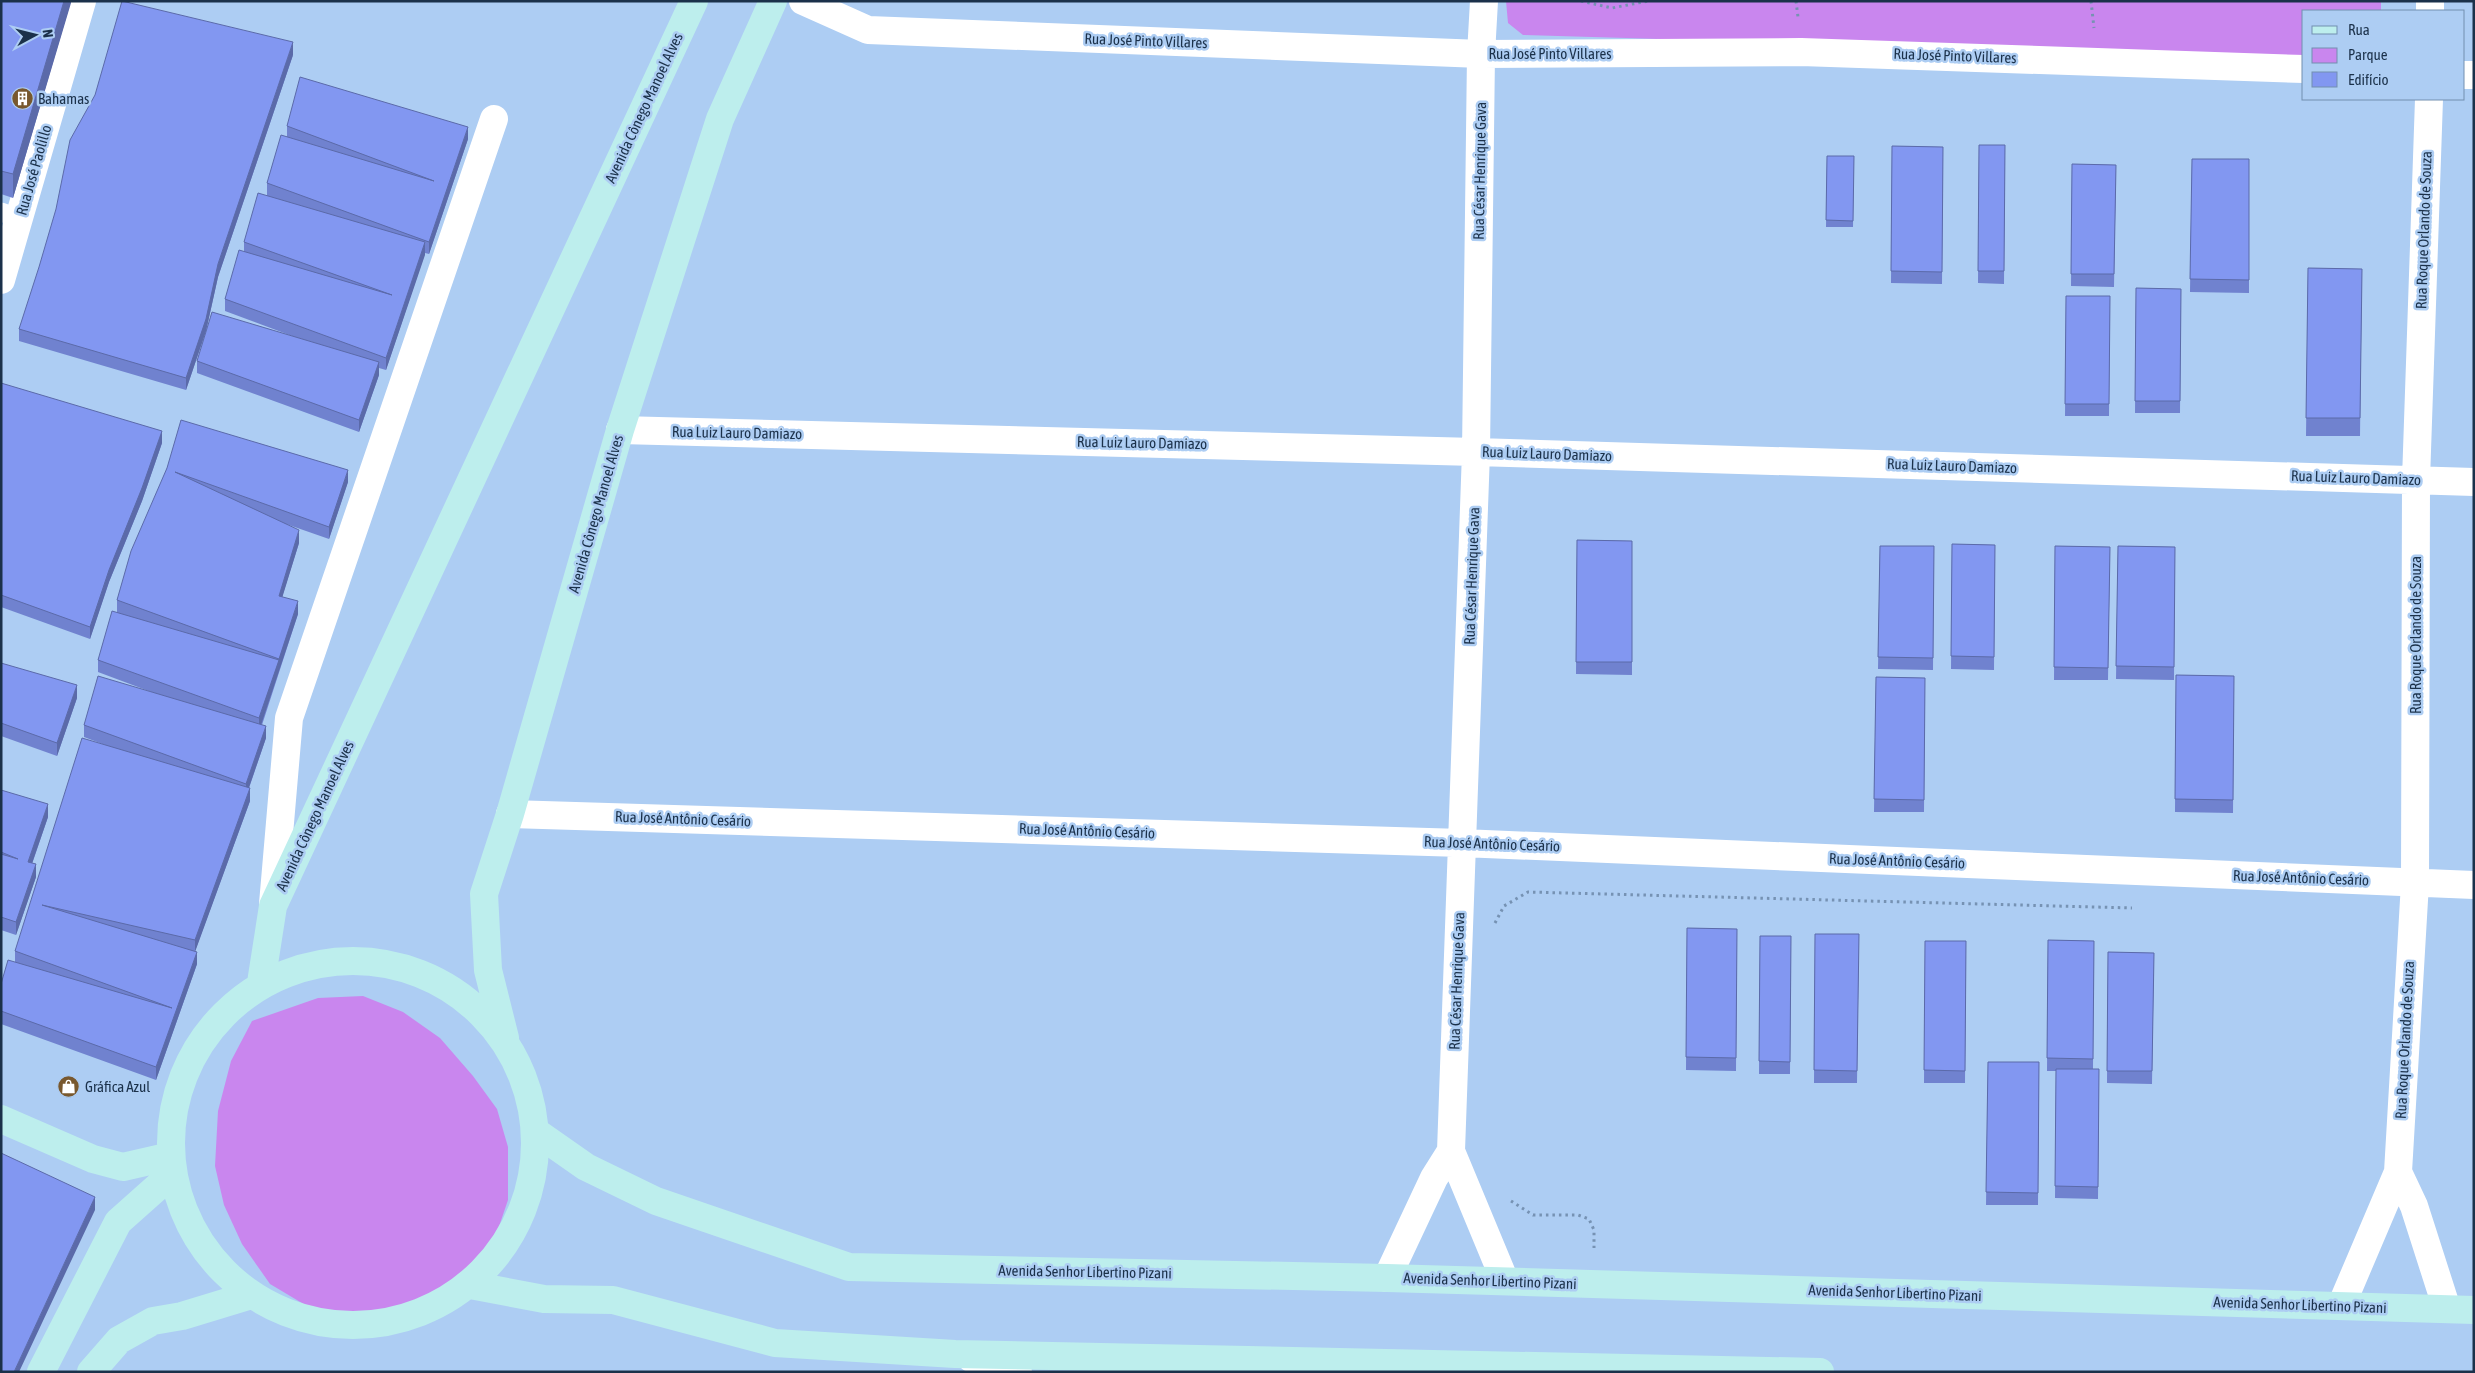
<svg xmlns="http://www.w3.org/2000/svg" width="2475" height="1373" font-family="'Asap Condensed',sans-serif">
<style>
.green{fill:#c986ee}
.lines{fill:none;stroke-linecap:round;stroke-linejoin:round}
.path{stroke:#7692b3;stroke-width:3;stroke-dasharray:2.5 4;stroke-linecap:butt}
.lane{stroke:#fff;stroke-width:19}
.street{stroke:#fff;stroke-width:28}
.secondary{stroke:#bdeeed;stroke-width:28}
.wall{fill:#7082cf}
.shaded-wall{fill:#5b6aa9}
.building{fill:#8297f1;stroke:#5b6aa9}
.labels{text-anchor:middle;stroke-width:5;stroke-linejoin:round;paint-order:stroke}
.street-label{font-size:15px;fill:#1b314a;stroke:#adcdf3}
.poi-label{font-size:15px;fill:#1b314a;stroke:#adcdf3;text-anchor:start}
</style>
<rect width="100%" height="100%" fill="#adcdf3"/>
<path class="green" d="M1506,1H2381V11H2304V58L1523,35L1508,23Z
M363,996L403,1012L440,1038L473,1076L497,1109L508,1147V1200L491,1250L460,1281L413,1306L363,1315L312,1309L270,1284L242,1244L224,1205L215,1166L218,1111L231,1061L252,1021L318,998Z"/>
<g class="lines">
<path class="path" d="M1581,1L1612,8L1648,1
M1796,1L1798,17
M2091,1L2094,28
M1495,923L1504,906L1528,892L2132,908
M1511,1201L1533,1215H1578L1589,1219L1594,1230V1248"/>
<path class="lane" d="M1,212L21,219"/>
<path class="street" d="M803,1L868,30L1481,54L1801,52L2304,69
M1484,1L1481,54L1476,452L1451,1151L1505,1281
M2430,11V1
M2464,75H2474
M1,280L82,1
M620,430L1476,452L2474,482
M510,814L1462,843L2474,885
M273,904L289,718L494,119
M2398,1172L2414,1206L2447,1309
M1387,1278L1434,1178L1451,1151
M2341,1306L2398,1172L2415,883L2416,480L2429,99
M971,1358L1018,1372"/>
<path class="secondary" d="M171 1143a182 182 0 1 1 364 0a182 182 0 1 1-364 0Z
M261,983L273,906L694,1
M505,1038L488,970L484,894L510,814L620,430L720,119L773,1
M1,1119L93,1159L123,1167L171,1156
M536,1132L586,1167L656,1201L849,1267L1387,1278L2474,1310
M470,1285L544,1299L613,1300L775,1343L955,1354L1820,1372
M41,1372L118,1222L173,1173
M91,1372L119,1340L153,1321L182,1316L251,1295"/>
</g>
<path class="wall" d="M1,1H71L13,198L1,194Z
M293,55L218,277L206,331L186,390L19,341V329Z
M287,126L468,139L429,254L425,253L386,370L379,368V375L359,432L197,373V361L300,339L225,311V299L244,252V242L267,196V183L287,136Z
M1979,145H2005L2004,284L1978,283Z
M1892,146L1943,147L1942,284L1891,283Z
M1827,156H1854L1853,227H1826Z
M2192,159H2249V293L2190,292Z
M2072,164L2116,165L2114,287L2071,286Z
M2308,268L2362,269L2360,436H2306Z
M2136,288L2181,289L2180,413H2135Z
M2066,296H2110L2109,416H2065Z
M1,383L162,443L142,501L109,582L90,639L1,607Z
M167,468L348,482L329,539L286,524L299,543L282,597L298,614L262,725L266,738L249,788L250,801L195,951L197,964L156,1080L1,1024V984L15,962V951L105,745L84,737V725L154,693L98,672V660L117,612V600Z
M1577,540L1632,541V675L1576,674Z
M1952,544L1995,545L1994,670L1951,669Z
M1880,546H1934L1933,670L1878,669Z
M2055,546L2110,547L2108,680H2054Z
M2118,546L2175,547L2174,680L2116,679Z
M1,663L77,698L57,756L1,736Z
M2176,675L2234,676L2233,813L2175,812Z
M1876,677L1925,678L1924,812H1874Z
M1,790L48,817L32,864L36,877L16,935L1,930Z
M1687,928L1737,929L1736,1071L1686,1070Z
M1815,934H1859L1857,1083H1814Z
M1760,936H1791L1790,1074H1759Z
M2048,940L2094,941L2093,1069H2099L2098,1199L2055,1198L2056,1071H2047Z
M1925,941H1966L1965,1083H1924Z
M2108,952L2154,953L2152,1084L2107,1083Z
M1988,1062H2039L2038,1205H1986Z"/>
<path class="shaded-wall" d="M64,1H71V3L13,198V174Z
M293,42V55L218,277L206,331L186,390V378L218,264Z
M468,127V139L429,254V242Z
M425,242V255L386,370V358Z
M379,362V375L359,432V420Z
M162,431V443L142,501L109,582L90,639V627L109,570Z
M348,470V482L329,539V527Z
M299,530V543L279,608V596Z
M298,601V614L259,731V718Z
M77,685V698L57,756V743Z
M266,726V738L246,796V784Z
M250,788V801L195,952V940Z
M48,804V817L28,875V862Z
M36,864V877L16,935V922Z
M197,952V964L156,1080V1067Z
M95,1197V1210L19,1372H14Z"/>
<path class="building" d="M1,1H64L13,174L1,171Z
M122,1L293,42L218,264L206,319L186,378L19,329L39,267L56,209L70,140L95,95Z
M300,77L468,127L429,242L267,183L281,135L434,181L287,126Z
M1979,145H2005L2004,271H1978Z
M1892,146L1943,147L1942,272L1891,271Z
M1827,156H1854L1853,221L1826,220Z
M2192,159H2249V280L2190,279Z
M2072,164L2116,165L2114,274H2071Z
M258,193L425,242L386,358L225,299L239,250L392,295L244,242Z
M2308,268L2362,269L2360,418H2306Z
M2136,288L2181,289L2180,401H2135Z
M2066,296H2110L2109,404H2065Z
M212,312L379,362L359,420L197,361Z
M1,383L162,431L142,488L109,570L90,627L1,595Z
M181,420L348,470L329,527L175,472L299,530L279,596L298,601L279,659L117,600L131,551L167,468Z
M1577,540L1632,541V662H1576Z
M1952,544L1995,545L1994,657L1951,656Z
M1880,546H1934L1933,658L1878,657Z
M2055,546L2110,547L2108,668L2054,667Z
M2118,546L2175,547L2174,667L2116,666Z
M112,611L279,660L259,718L98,660Z
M1,663L77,685L57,743L1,723Z
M2176,675L2234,676L2233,800L2175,799Z
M98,676L266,726L246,784L84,725Z
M1876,677L1925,678L1924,800L1874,799Z
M82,738L250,788L195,940L42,905L197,952L156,1067L1,1011V984L8,960L172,1008L15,951Z
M1,790L48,804L28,862L36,864L16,922L1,917V854L18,859L1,852Z
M1687,928L1737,929L1736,1058L1686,1057Z
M1815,934H1859L1857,1071L1814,1070Z
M1760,936H1791L1790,1062L1759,1061Z
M2048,940L2094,941L2093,1059L2047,1058Z
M1925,941H1966L1965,1071L1924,1070Z
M2108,952L2154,953L2152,1071H2107Z
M1988,1062H2039L2038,1193L1986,1192Z
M2056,1069H2099L2098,1187L2055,1186Z
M1,1153L95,1197L14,1372H1Z"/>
<defs>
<symbol id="building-disc" viewBox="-11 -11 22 22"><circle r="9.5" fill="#78582e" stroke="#adcdf3"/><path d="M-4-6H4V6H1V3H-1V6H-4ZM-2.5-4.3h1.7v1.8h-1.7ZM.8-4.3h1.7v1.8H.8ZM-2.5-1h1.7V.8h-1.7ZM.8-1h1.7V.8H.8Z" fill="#fff"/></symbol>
<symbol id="shop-disc" viewBox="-11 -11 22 22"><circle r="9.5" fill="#78582e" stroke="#adcdf3"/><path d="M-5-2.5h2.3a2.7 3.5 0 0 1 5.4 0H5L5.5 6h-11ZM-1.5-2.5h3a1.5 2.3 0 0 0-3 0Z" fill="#fff"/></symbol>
</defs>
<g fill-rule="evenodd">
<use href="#building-disc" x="10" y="86" width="25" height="25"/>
<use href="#shop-disc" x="56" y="1074" width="25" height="25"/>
</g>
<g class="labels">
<g class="street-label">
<text transform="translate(1146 41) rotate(2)" y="5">Rua José Pinto Villares</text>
<text x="1550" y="59">Rua José Pinto Villares</text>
<text transform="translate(1955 56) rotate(2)" y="5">Rua José Pinto Villares</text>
<text transform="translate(644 108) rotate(-65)" y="5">Avenida Cônego Manoel Alves</text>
<text transform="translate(34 170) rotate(-74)" y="5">Rua José Paolillo</text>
<text transform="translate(1480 171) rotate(-89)" y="5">Rua César Henrique Gava</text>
<text transform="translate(2424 230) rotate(-88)" y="5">Rua Roque Orlando de Souza</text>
<text transform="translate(737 433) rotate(1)" y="5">Rua Luiz Lauro Damiazo</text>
<text transform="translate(1142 443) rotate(1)" y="5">Rua Luiz Lauro Damiazo</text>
<text transform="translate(1547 454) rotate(2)" y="5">Rua Luiz Lauro Damiazo</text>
<text transform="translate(1952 466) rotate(2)" y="5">Rua Luiz Lauro Damiazo</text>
<text transform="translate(2356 478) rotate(2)" y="5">Rua Luiz Lauro Damiazo</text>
<text transform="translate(596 514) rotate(-74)" y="5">Avenida Cônego Manoel Alves</text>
<text transform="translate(1472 576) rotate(-88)" y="5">Rua César Henrique Gava</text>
<text transform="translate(2416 635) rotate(-90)" y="5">Rua Roque Orlando de Souza</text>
<text transform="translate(315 816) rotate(-65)" y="5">Avenida Cônego Manoel Alves</text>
<text transform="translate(683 819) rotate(2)" y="5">Rua José Antônio Cesário</text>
<text transform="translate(1087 831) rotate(2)" y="5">Rua José Antônio Cesário</text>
<text transform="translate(1492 844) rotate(2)" y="5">Rua José Antônio Cesário</text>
<text transform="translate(1897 861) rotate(2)" y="5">Rua José Antônio Cesário</text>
<text transform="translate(2301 878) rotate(2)" y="5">Rua José Antônio Cesário</text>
<text transform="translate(1457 981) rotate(-88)" y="5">Rua César Henrique Gava</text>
<text transform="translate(2405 1040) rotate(-87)" y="5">Rua Roque Orlando de Souza</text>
<text transform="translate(1085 1272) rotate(1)" y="5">Avenida Senhor Libertino Pizani</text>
<text transform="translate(1490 1281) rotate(2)" y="5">Avenida Senhor Libertino Pizani</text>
<text transform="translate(1895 1293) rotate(2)" y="5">Avenida Senhor Libertino Pizani</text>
<text transform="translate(2300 1305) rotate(2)" y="5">Avenida Senhor Libertino Pizani</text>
</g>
<g class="poi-label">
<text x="38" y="104">Bahamas</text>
<text x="85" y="1092">Gráfica Azul</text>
</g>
</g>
<rect width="2475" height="1373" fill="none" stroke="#1b314a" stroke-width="5"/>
<rect x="2302" y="10" width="162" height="90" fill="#adcdf3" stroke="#738faf"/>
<rect x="2312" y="26" width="25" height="8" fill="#bdeeed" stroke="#738faf"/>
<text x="2348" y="35" font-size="15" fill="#1b314a">Rua</text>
<rect x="2312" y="48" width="25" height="15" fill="#c986ee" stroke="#738faf"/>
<text x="2348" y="60" font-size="15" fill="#1b314a">Parque</text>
<rect x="2312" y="72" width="25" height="15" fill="#8297f1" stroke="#738faf"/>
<text x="2348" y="85" font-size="15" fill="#1b314a">Edifício</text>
<g transform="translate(35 35) rotate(83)" stroke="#adcdf3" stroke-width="4" paint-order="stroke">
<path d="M0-4L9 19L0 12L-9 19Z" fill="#1b314a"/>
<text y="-8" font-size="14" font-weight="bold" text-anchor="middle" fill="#1b314a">N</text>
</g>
</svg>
